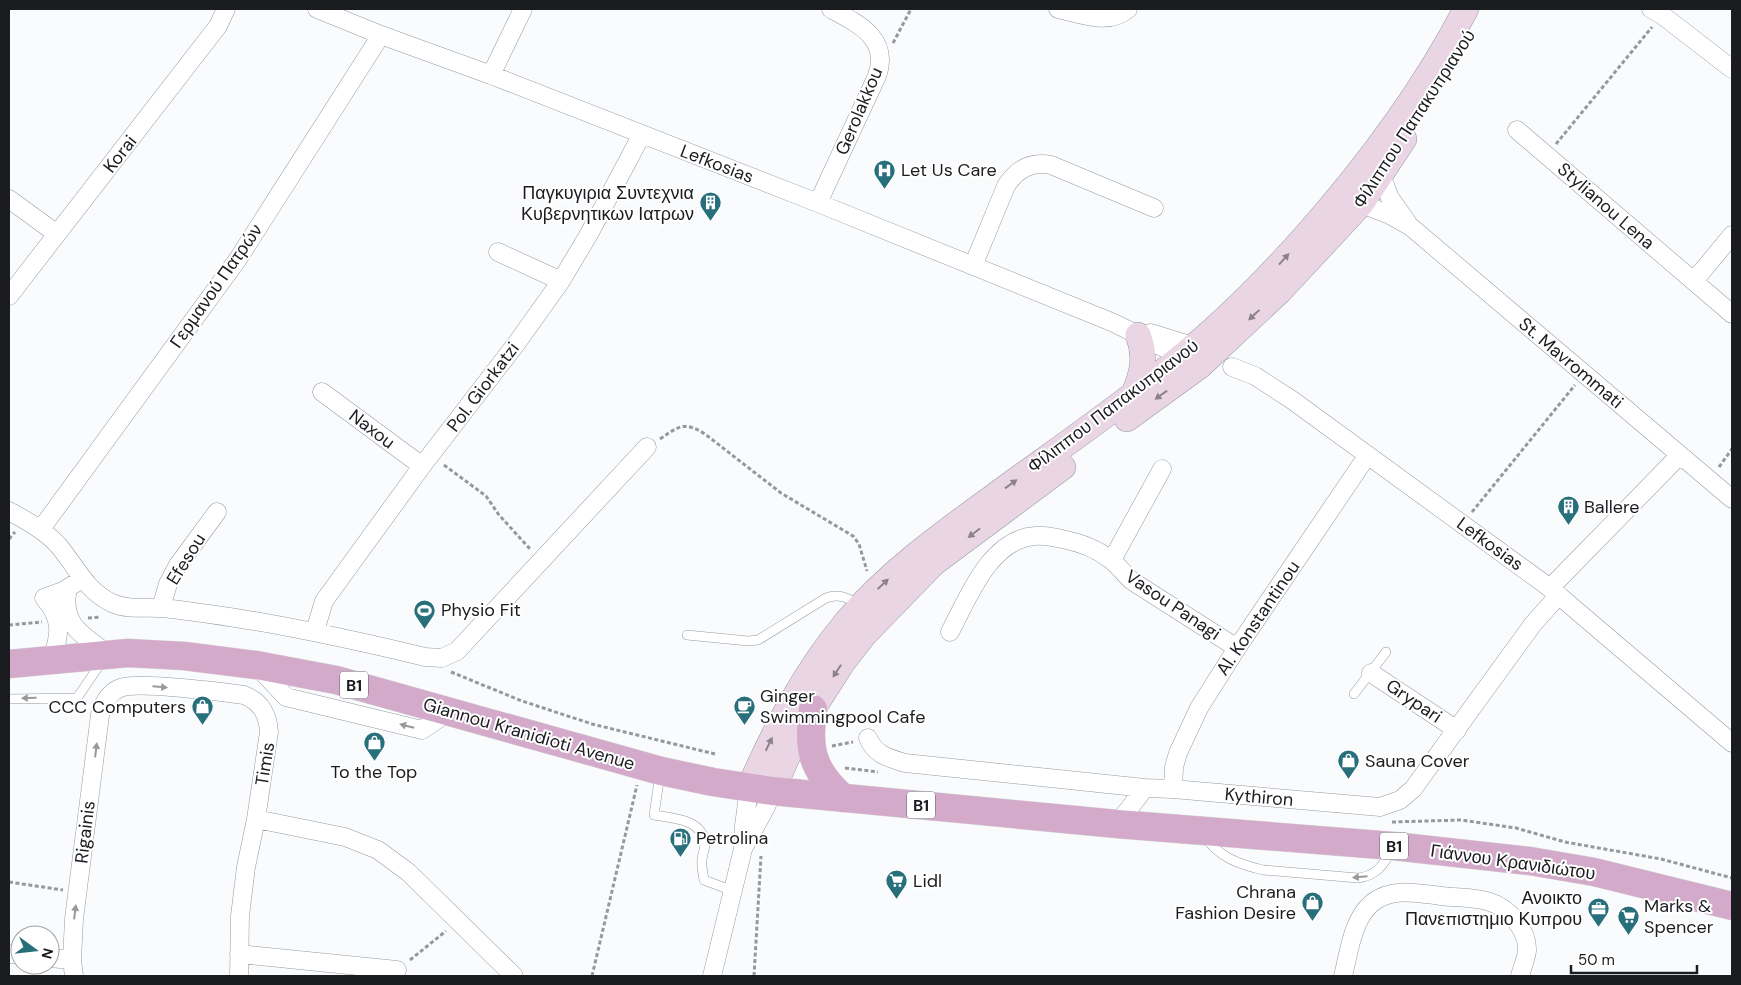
<svg xmlns="http://www.w3.org/2000/svg" width="1741" height="985" font-family="'DM Sans',sans-serif">
<style>
.lines{fill:none;stroke-linecap:round;stroke-linejoin:round}
.lane-casing{stroke:#949ba3;stroke-width:10}
.street-casing{stroke:#949ba3;stroke-width:19}
.secondary-casing{stroke:#949ba3;stroke-width:26}
.primary-casing{stroke:#d6d6d7;stroke-width:29}
.path{stroke:#97989b;stroke-width:3;stroke-dasharray:4 2.5;stroke-linecap:butt}
.lane{stroke:#fff;stroke-width:9}
.street{stroke:#fff;stroke-width:18}
.secondary{stroke:#ead5e5;stroke-width:25}
.primary{stroke:#d4aacb;stroke-width:28}
.oneway{fill:#8c828c}
.oneway2{fill:#98999a}
.labels{text-anchor:middle;stroke-width:4;stroke-linejoin:round;paint-order:stroke}
.shield{fill:#fff;stroke:#5f6062;stroke-width:1}
.shield-label{font-size:16px;font-weight:bold;fill:#1a1c1f}
.street-label{font-size:18px;fill:#1a1c1f;stroke:#fff}
.poi-label{font-size:18px;fill:#1a1c1f;stroke:#fff;text-anchor:start}
</style>
<rect width="100%" height="100%" fill="#fafbfd"/>
<g class="lines">
<defs>
<path id="lane" d="M687,635L748,641L758,640L826,598C839,593 848,598 859,605
M1354,694L1386,652
M9,699L77,698L103,660
M660,774L654,815C673,818 703,819 705,844C705,849 702,855 702,860C701,866 703,873 704,880L733,891
M1204,835C1218,857 1238,864 1263,870L1358,878C1376,876 1384,865 1392,849"/>
<path id="street" d="M317,9L381,35L491,75L818,203L1114,323L1190,361
M1058,9C1081,14 1109,26 1128,9
M1651,9L1662,15L1732,69
M491,75L523,9
M1517,130L1732,314
M1381,175L1390,198L1407,222
M9,199L57,234
M818,203L877,76C890,39 859,24 831,9
M1361,204L1388,214L1411,227L1732,499
M498,252L561,281
M973,266L1006,186C1017,169 1031,161 1051,165L1154,208
M1694,281L1732,235
M9,296L218,26L226,9
M1151,333L1203,349
M1232,367L1255,376L1292,400L1550,588L1732,743
M322,392L422,466
M9,511C27,521 44,530 58,545C76,566 86,591 112,603C127,610 144,607 160,608C177,609 193,612 209,614C282,624 354,640 425,657L442,658L457,651L647,447
M41,529L238,259L381,35
M1112,560L1162,469
M68,588C60,624 82,635 108,654
M1550,588L1680,455
M161,608L168,584L178,565L217,512
M315,631L324,601L422,466L516,344L561,281L589,234L642,134
M950,632C968,598 990,539 1035,536C1044,535 1053,537 1062,539C1078,542 1097,549 1111,560C1118,565 1124,574 1132,581L1237,648
M52,660C60,635 63,619 44,598L63,591L82,579
M256,665L286,697L422,730L450,711
M1371,673L1457,730
M868,738C875,755 889,758 905,763L1145,788L1173,789L1380,807L1400,800L1413,789L1533,624L1559,595
M1173,789L1174,767L1178,753L1199,708L1237,648L1367,456
M256,819L345,837L378,850L408,872L514,976
M1117,824L1145,788
M744,847L766,807L772,791
M9,954L20,955
M239,954L397,970
M50,958L72,960
M74,976L72,960L74,919L100,715C103,703 108,693 120,688C136,681 222,692 244,695C261,702 268,714 269,732L256,819L246,867L240,916L239,976
M712,976L743,849L744,826L749,788
M1343,976C1349,953 1352,920 1372,903C1392,887 1418,893 1441,896C1457,898 1475,897 1490,902C1509,908 1528,930 1527,951C1526,959 1522,968 1520,976"/>
<path id="secondary" d="M1134,393C1143,373 1146,355 1138,335
M1127,419L1200,366L1280,291L1361,204L1404,139
M749,788C775,729 805,671 847,621C888,573 939,536 990,499C1054,452 1120,407 1181,357C1227,320 1269,277 1308,233C1369,164 1423,91 1466,9
M772,791L790,751L813,709L843,662L864,635L934,563L1063,467"/>
<path id="primary" d="M9,664L128,653L184,656L256,665L336,680L661,771L713,782L772,791L1117,824L1393,846L1530,861L1594,872L1732,906
M813,709C807,749 812,770 843,798"/>
</defs>
<use href="#lane" class="lane-casing"/>
<use href="#street" class="street-casing"/>
<use href="#secondary" class="secondary-casing"/>
<use href="#primary" class="primary-casing"/>
<path class="path" d="M893,43L911,9
M1556,144L1652,27
M660,439C679,426 684,421 705,434L781,493L853,536L859,544L867,571
M444,465L486,496L499,515L530,549
M1719,467L1732,449
M1472,512L1575,385
M9,539L15,532
M88,618L101,617
M9,625L42,622
M451,672L522,701L592,724L715,754
M832,746L853,742
M845,768L878,772
M1392,822L1461,820L1516,828L1565,842L1661,859L1732,878
M9,882L63,890
M410,960L446,931
M592,976L637,785
M754,976L761,856"/>
<use href="#lane" class="lane"/>
<use href="#street" class="street"/>
<use href="#secondary" class="secondary"/>
<use href="#primary" class="primary"/>
</g>
<defs><path id="oneway-solid" d="M-6-.8H1V-3.2L6.5 0L1 3.2V.8H-6Z" transform="scale(1.25)"/></defs>
<g class="oneway">
<use href="#oneway-solid" transform="translate(1284 259) rotate(-48)"/>
<use href="#oneway-solid" transform="translate(1254 315) rotate(137)"/>
<use href="#oneway-solid" transform="translate(1161 395) rotate(144)"/>
<use href="#oneway-solid" transform="translate(1011 484) rotate(-36)"/>
<use href="#oneway-solid" transform="translate(974 533) rotate(143)"/>
<use href="#oneway-solid" transform="translate(883 584) rotate(-43)"/>
<use href="#oneway-solid" transform="translate(837 671) rotate(123)"/>
<use href="#oneway-solid" transform="translate(769 744) rotate(-64)"/>
</g>
<g class="oneway2">
<use href="#oneway-solid" transform="translate(160 687) rotate(5)"/>
<use href="#oneway-solid" transform="translate(29 698) rotate(179)"/>
<use href="#oneway-solid" transform="translate(407 726) rotate(-166)"/>
<use href="#oneway-solid" transform="translate(96 750) rotate(-83)"/>
<use href="#oneway-solid" transform="translate(1360 877) rotate(175)"/>
<use href="#oneway-solid" transform="translate(75 912) rotate(-83)"/>
</g>
<defs>
<symbol id="hospital-pin" viewBox="-11 -11 22 30"><path d="M0 17L-7.5 6A9.5 9.5 0 1 1 7.5 6Z" fill="#286f7c" stroke="#fff"/><path d="M-5-5h3v3.5h4V-5h3V5h-3V1.5h-4V5h-3Z" fill="#fff"/></symbol>
<symbol id="building-pin" viewBox="-11 -11 22 30"><path d="M0 17L-7.5 6A9.5 9.5 0 1 1 7.5 6Z" fill="#286f7c" stroke="#fff"/><path d="M-4-6H4V6H1V3H-1V6H-4ZM-2.5-4.3h1.7v1.8h-1.7ZM.8-4.3h1.7v1.8H.8ZM-2.5-1h1.7V.8h-1.7ZM.8-1h1.7V.8H.8Z" fill="#fff"/></symbol>
<symbol id="stadium-pin" viewBox="-11 -11 22 30"><path d="M0 17L-7.5 6A9.5 9.5 0 1 1 7.5 6Z" fill="#286f7c" stroke="#fff"/><path d="M0-5a6.5 5 0 1 0 0 10a6.5 5 0 1 0 0-10ZM-3.5-1.8h7v3.6h-7Z" fill="#fff"/></symbol>
<symbol id="cafe-pin" viewBox="-11 -11 22 30"><path d="M0 17L-7.5 6A9.5 9.5 0 1 1 7.5 6Z" fill="#286f7c" stroke="#fff"/><path d="M-5.5-4.5H6V0H3Q3 3.5 0 3.5H-2.5Q-5.5 3.5-5.5 0ZM3-3.2v2h1.7v-2ZM-6 4.5H4V6H-6Z" fill="#fff"/></symbol>
<symbol id="shop-pin" viewBox="-11 -11 22 30"><path d="M0 17L-7.5 6A9.5 9.5 0 1 1 7.5 6Z" fill="#286f7c" stroke="#fff"/><path d="M-5-2.5h2.3a2.7 3.5 0 0 1 5.4 0H5L5.5 6h-11ZM-1.5-2.5h3a1.5 2.3 0 0 0-3 0Z" fill="#fff"/></symbol>
<symbol id="fuel-pin" viewBox="-11 -11 22 30"><path d="M0 17L-7.5 6A9.5 9.5 0 1 1 7.5 6Z" fill="#286f7c" stroke="#fff"/><path d="M-5.5-6h7V0h2V4h1.3V-2.5L3-4.5l.8-.8L6-3V5H2.5V1h-1V6h-7ZM-4.2-4.7v3.2H.2V-4.7Z" fill="#fff"/></symbol>
<symbol id="supermarket-pin" viewBox="-11 -11 22 30"><path d="M0 17L-7.5 6A9.5 9.5 0 1 1 7.5 6Z" fill="#286f7c" stroke="#fff"/><path d="M-6-5.5h2.5l.6 2H6L4.5 2H-2.5L-4.4-4H-6ZM-1.5 3.2a1.3 1.3 0 1 0 .1 0ZM3 3.2a1.3 1.3 0 1 0 .1 0Z" fill="#fff"/></symbol>
<symbol id="office-pin" viewBox="-11 -11 22 30"><path d="M0 17L-7.5 6A9.5 9.5 0 1 1 7.5 6Z" fill="#286f7c" stroke="#fff"/><path d="M-6-3h4V-5.5h4V-3h4V5H-6ZM-1-4.5V-3h2v-1.5ZM-6 0V1H6V0Z" fill="#fff"/></symbol>
</defs>
<g fill-rule="evenodd">
<use href="#hospital-pin" x="872" y="158" width="25" height="34"/>
<use href="#building-pin" x="698" y="190" width="25" height="34"/>
<use href="#building-pin" x="1556" y="494" width="25" height="34"/>
<use href="#stadium-pin" x="412" y="598" width="25" height="34"/>
<use href="#cafe-pin" x="732" y="694" width="25" height="34"/>
<use href="#shop-pin" x="190" y="694" width="25" height="34"/>
<use href="#shop-pin" x="362" y="730" width="25" height="34"/>
<use href="#shop-pin" x="1336" y="748" width="25" height="34"/>
<use href="#fuel-pin" x="668" y="826" width="25" height="34"/>
<use href="#supermarket-pin" x="884" y="868" width="25" height="34"/>
<use href="#shop-pin" x="1300" y="890" width="25" height="34"/>
<use href="#office-pin" x="1586" y="896" width="25" height="34"/>
<use href="#supermarket-pin" x="1616" y="904" width="25" height="34"/>
</g>
<g class="labels">
<g class="shield">
<rect x="340" y="671.5" width="28" height="27" rx="4"/>
<rect x="907" y="791.5" width="28" height="27" rx="4"/>
<rect x="1380" y="832.5" width="28" height="27" rx="4"/>
</g>
<g class="shield-label">
<text x="354" y="691">B1</text>
<text x="921" y="811">B1</text>
<text x="1394" y="852">B1</text>
</g>
<g class="street-label">
<text transform="translate(859 111) rotate(-67)" y="6">Gerolakkou</text>
<text transform="translate(1414 119) rotate(-57)" y="6">Φίλιππου Παπακυπριανού</text>
<text transform="translate(120 154) rotate(-52)" y="6">Korai</text>
<text transform="translate(717 164) rotate(21)" y="6">Lefkosias</text>
<text transform="translate(1606 206) rotate(41)" y="6">Stylianou Lena</text>
<text transform="translate(216 286) rotate(-55)" y="6">Γερμανού Πατρών</text>
<text transform="translate(1571 363) rotate(40)" y="6">St. Mavrommati</text>
<text transform="translate(483 387) rotate(-53)" y="6">Pol. Giorkatzi</text>
<text transform="translate(1113 406) rotate(-37)" y="6">Φίλιππου Παπακυπριανού</text>
<text transform="translate(372 429) rotate(37)" y="6">Naxou</text>
<text transform="translate(1490 544) rotate(36)" y="6">Lefkosias</text>
<text transform="translate(186 559) rotate(-58)" y="6">Efesou</text>
<text transform="translate(1173 605) rotate(34)" y="6">Vasou Panagi</text>
<text transform="translate(1258 618) rotate(-56)" y="6">Al. Konstantinou</text>
<text transform="translate(1414 701) rotate(34)" y="6">Grypari</text>
<text transform="translate(529 734) rotate(16)" y="6">Giannou Kranidioti Avenue</text>
<text transform="translate(265 764) rotate(-81)" y="6">Timis</text>
<text transform="translate(1259 797) rotate(5)" y="6">Kythiron</text>
<text transform="translate(85 832) rotate(-83)" y="6">Rigainis</text>
<text transform="translate(1513 862) rotate(8)" y="6">Γιάννου Κρανιδιώτου</text>
</g>
<g class="poi-label">
<text x="901" y="176">Let Us Care</text>
<text x="694" y="199" text-anchor="end">Παγκυγιρια Συντεχνια<tspan x="694" dy="21">Κυβερνητικων Ιατρων</tspan></text>
<text x="1584" y="513">Ballere</text>
<text x="441" y="616">Physio Fit</text>
<text x="760" y="702">Ginger<tspan x="760" dy="21">Swimmingpool Cafe</tspan></text>
<text x="186" y="713" text-anchor="end">CCC Computers</text>
<text x="1365" y="767">Sauna Cover</text>
<text x="374" y="778" text-anchor="middle">To the Top</text>
<text x="696" y="844">Petrolina</text>
<text x="913" y="887">Lidl</text>
<text x="1296" y="898" text-anchor="end">Chrana<tspan x="1296" dy="21">Fashion Desire</tspan></text>
<text x="1582" y="904" text-anchor="end">Ανοικτο<tspan x="1582" dy="21">Πανεπιστημιο Κυπρου</tspan></text>
<text x="1644" y="912">Marks &amp;<tspan x="1644" dy="21">Spencer</tspan></text>
</g>
</g>
<rect width="1741" height="985" fill="none" stroke="#1a1c1f" stroke-width="20"/>
<g transform="translate(35 950) rotate(105)"><circle r="24" fill="#ffffff" stroke="#a3a4a5"/>
<path d="M0-4L9 19L0 12L-9 19Z" fill="#286f7c"/>
<text y="-8" font-size="14" font-weight="bold" text-anchor="middle" fill="#1a1c1f">N</text>
</g>
<path d="M1571 965v8h126v-8" fill="none" stroke="#1a1c1f" stroke-width="2.5"/>
<text x="1578" y="965" font-size="15" fill="#1a1c1f" stroke="#ffffff" stroke-width="4" paint-order="stroke">50 m</text>
</svg>
